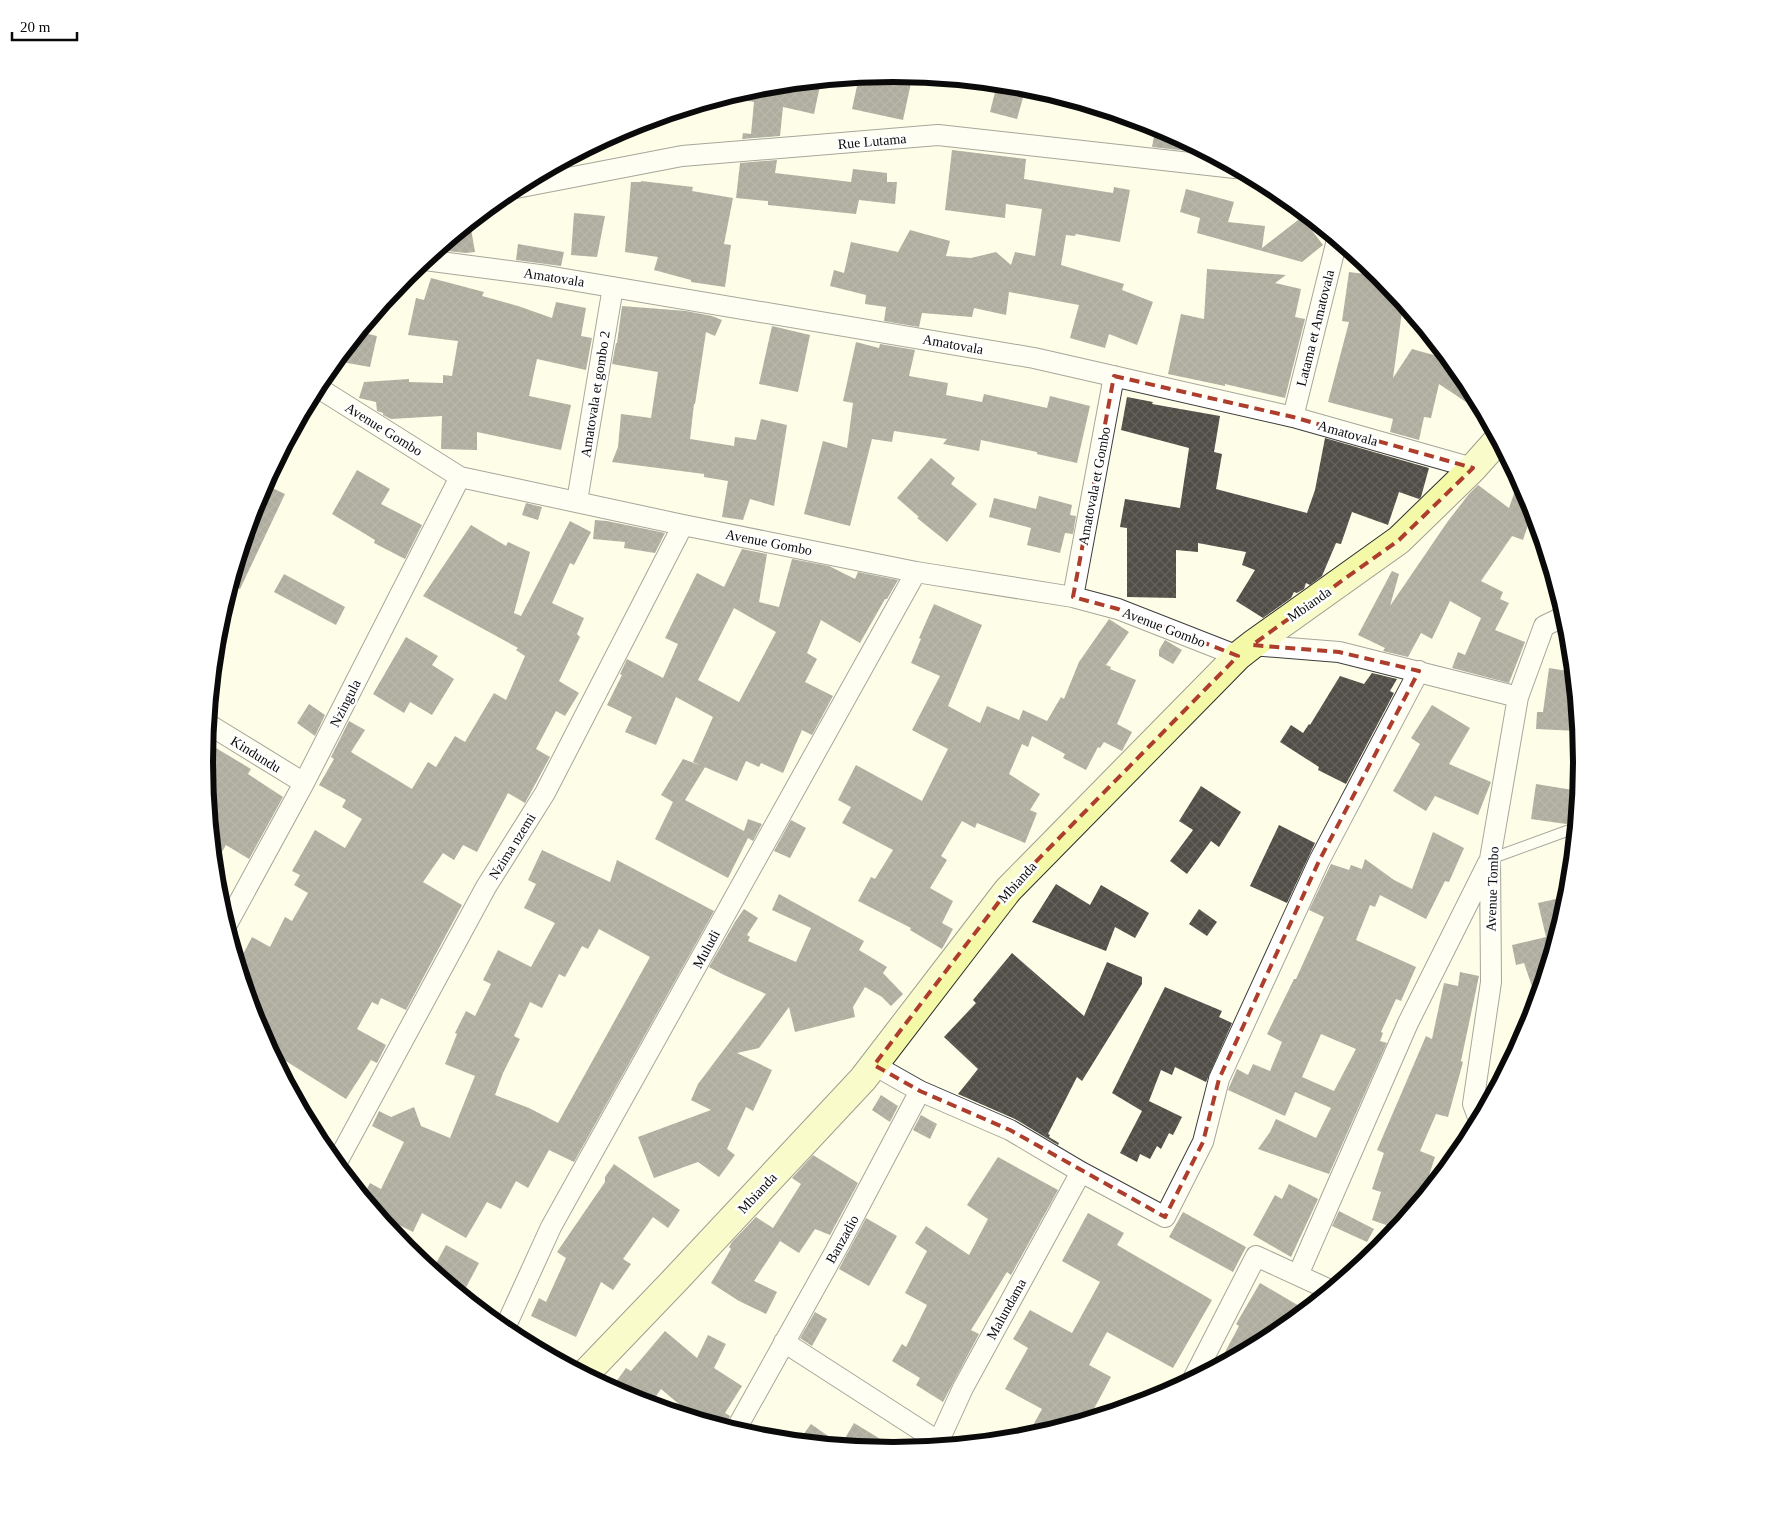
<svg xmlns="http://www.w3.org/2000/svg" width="1786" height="1525" font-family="'Times New Roman',serif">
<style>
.building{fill:url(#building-cross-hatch);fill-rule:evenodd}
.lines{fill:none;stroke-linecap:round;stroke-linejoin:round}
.lane-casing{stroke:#3d3d3d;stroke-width:12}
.street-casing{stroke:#3d3d3d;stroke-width:22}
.secondary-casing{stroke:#2c2c2c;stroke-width:30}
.lane{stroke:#fff;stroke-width:10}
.street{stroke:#fff;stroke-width:20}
.secondary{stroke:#f4f9a8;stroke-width:28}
.marked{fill:none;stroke:#ad3e2e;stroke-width:4;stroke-dasharray:10 6;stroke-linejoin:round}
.labels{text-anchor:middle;stroke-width:5;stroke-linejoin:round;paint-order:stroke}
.street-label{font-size:14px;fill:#0a0a0a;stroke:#fff}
.rim{fill:none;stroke:#0a0a0a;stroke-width:6}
</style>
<defs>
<pattern id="building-cross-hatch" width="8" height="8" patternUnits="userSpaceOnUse" patternTransform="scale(1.25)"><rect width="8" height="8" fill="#514d47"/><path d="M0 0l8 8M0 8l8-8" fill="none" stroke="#65625d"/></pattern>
</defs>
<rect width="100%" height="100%" fill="#fdfde8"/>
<path class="building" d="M876,75L911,83L903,120L852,109L859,77Z
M821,81L814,114L783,107L780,136L742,139L743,133L751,134L754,102L725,97L759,87Z
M997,84L1026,87L1017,119L990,112Z
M1156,126H1157L1207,153L1152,147Z
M952,150L1026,159L1024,179L1113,193L1114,187L1130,190L1120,242L1076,234L1075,236L1066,235L1061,265L1124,284L1122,290L1153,302L1137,345L1109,334L1105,348L1070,338L1079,305L1009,292L1006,315L974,308L972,317L922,313L919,327L884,321L886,307L865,304L866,295L830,286L834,270L844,273L851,242L898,252L910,230L950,241L946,256L971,258L996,252L1011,265L1015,252L1035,256L1042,209L1006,204L1005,218L945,210Z
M777,160L775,173L851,182L853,169L887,173V182H897L895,204L859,200L856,214L768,205V201L736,198L740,163Z
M641,181L693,187L692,191L733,198L724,244L731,245L725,287L691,282V280L654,270L658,257L625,252L631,182H641Z
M1186,189L1234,202L1228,222L1265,226L1262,248L1302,217L1323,245L1302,262L1197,233L1200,218L1180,212Z
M574,213L605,216L597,257L571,255Z
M470,223L475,252L466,253L437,250Z
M518,244L564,252L561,266L516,260Z
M1207,269L1286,275L1275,283L1301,289L1295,317L1305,319L1285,398L1225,384V386L1168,374L1181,314L1204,319Z
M1349,272L1381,276L1403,304L1393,378L1412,349L1448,359L1466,380L1484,414L1439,384L1431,418L1424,417L1419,440L1390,432L1393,419L1328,402L1349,322L1342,321Z
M431,278L484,292L482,296L518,306L552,318L556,302L586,308L581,336L592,338L586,370L537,359L529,396L571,405L561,450L477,432V450L441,449L442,416L391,419L383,415V413L377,411L376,402L359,398L364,382L409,379V382L443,383V375L452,376L458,341L408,335L416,298L424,300Z
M622,306L686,311L712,316L722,320L715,336L706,332L695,404H694L690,439L734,446L735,437L756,440L761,419L787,425L774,506L750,499L743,520L722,517L728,481L704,477V474L612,462L618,447L621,414L651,418L658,372L612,364L616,343H617Z
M772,326L810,335L798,392L759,384Z
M359,332L377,336L370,367L336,361Z
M856,342L879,348L880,344L915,350L909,376L948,383L946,395L982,402L984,394L1047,408L1050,396L1090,406L1077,463L1037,454V452L981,440L979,451L943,444L947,439L894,431L892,442L872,439L850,526L804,514L823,441L847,448L853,403L843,401Z
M1127,397L1153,402L1152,404L1220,416L1214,452L1222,454L1216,489L1307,513L1315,490L1325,438L1429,468L1421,497L1419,499L1399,492L1388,525L1352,512L1341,544L1336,543L1322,576L1310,585L1306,583L1304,589L1297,593L1294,592L1291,598L1263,618L1236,601L1255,570L1242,565L1246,552L1198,543V552L1176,550V598L1127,597V528L1120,527L1125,499L1180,508L1189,448L1121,430Z
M931,458L955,478L951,484L977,504L947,542L917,518L919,517L897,498Z
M357,470L390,489L381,504L422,525L405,559L374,543L375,540L332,514Z
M1519,479L1529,499L1533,510L1523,540L1512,536L1481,581L1503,592L1500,599L1509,603L1495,630L1525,642L1509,683L1452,668L1458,652L1465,655L1481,618L1450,601L1432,639L1421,633L1408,657L1383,651L1385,648L1358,635L1392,571L1399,574L1390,606L1448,521L1469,494L1478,485L1509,508Z
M264,484L285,494L240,589L231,585L257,499Z
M1039,496L1072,505L1070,515L1076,516L1073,534L1065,533L1060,553L1027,545L1031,528L989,517L994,498L1036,509Z
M526,503L542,507L538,520L522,515Z
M595,520L607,521L665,533L655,553L624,548L625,542L593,539Z
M570,521L591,532L574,565L570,563L552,603L584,618L577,634L580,637L559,681L579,693L565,716L556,711L536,749L550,757L525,803L508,793L477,852L463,845L454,860L443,853L423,882L462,905L406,1010L381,998L378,1005L372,1002L357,1029L386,1045L377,1063L371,1060L346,1099L270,1051L257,1026L238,964L252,937L270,947L285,917L292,921L308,893L294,885L300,875L292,871L315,830L345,848L362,819L342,807L346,800L319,785L334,759L331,757L349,721L365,730L351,752L412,789L428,762L436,767L455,736L465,742L494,693L506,700L525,656L516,650L518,648L423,596L471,525L506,546L508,542L530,552L514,613L521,616Z
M742,549L767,554L759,602L779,607L792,559L829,566L855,579L858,572L898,580L887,599H885L860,643L821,620L807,653L817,659L805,682L833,696L812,735L802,730L783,773L761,763L759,767L746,761L737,781L693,762L713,717L676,697L656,745L625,732L632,717L607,705L622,675L620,674L627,659L663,678L678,644L665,638L697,573L724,587ZM734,608L776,632L739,702L698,680Z
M284,574L345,607L336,625L274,592Z
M934,604L982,625L948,706L980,723L987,706L1019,720L1023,710L1047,721L1061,697L1064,699L1079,662L1109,619L1129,632L1106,665L1111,667L1110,669L1136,680L1117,724L1132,732L1122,751L1104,742L1100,748L1098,747L1086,770L1063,758L1065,754L1032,736L1028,747L1022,744L1009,774L1040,794L1030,810L1037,813L1025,843L977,823L975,828L962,821L941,856L947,860L930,888L953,901L942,923L953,929L942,949L910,930L911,928L858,901L871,877L875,879L893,850L842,823L851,807L838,800L856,765L922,801L948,749L912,730L940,676L911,663L921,639L919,638Z
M406,637L438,656L432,665L454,679L432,715L410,702L404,713L373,694Z
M1165,640L1182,650L1173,664L1159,656V650Z
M1549,668L1573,672L1579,731L1536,729L1537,712H1543Z
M1372,673L1397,679L1390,691L1394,693L1346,784L1318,770L1319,767L1280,742L1291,725L1303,733L1309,724L1310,725L1340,676L1364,684Z
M309,704L325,715L315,736L297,723Z
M1432,705L1470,728L1449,764L1491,782L1478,815L1435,796L1426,811L1393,791L1420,744L1411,738Z
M206,742L251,769L248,774L283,797L249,859L226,845L214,865L204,762Z
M683,759L705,767L685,800L744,831L748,819L762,824L753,841L748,838L728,878L655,839L673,802L661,795Z
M1536,784L1579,791L1576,821L1566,824L1531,819Z
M1201,786L1241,812L1219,847L1211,841L1187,874L1170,861L1193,830L1179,821Z
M791,820L806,828L790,858L774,851Z
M1279,825L1315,843L1287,903L1250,886Z
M1433,832L1464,848L1449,882L1445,881L1426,919L1380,895L1375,907L1370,905L1356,940L1416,967L1401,1001L1396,999L1381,1032L1383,1033L1380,1041L1387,1043L1329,1174L1258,1149L1270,1132L1276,1119L1316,1138L1331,1108L1295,1092L1285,1116L1228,1090L1237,1069L1248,1075L1253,1064L1270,1071L1282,1042L1267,1034L1294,979H1296L1324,917L1309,910L1331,864L1349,870L1351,865L1362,869L1365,859L1394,880L1412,889ZM1321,1034L1356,1049L1334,1091L1302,1077Z
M542,850L610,882L617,860L714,911L574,1162L549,1150L528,1188L516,1181L501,1209L487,1202L466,1238L422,1213L413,1232L397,1224L393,1233L363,1197L370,1183L381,1189L404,1142L372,1126L379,1111L391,1117L414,1107L421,1126L450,1138L475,1076L445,1064L457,1034L455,1033L466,1011L475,1016L491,984L483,980L498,950L531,967L555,923L524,908L536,884L528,880ZM599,929L650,957L558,1123L529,1108L495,1095L503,1073L520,1039L514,1036L530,1002L542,1008L559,974L565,977L582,946L588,949Z
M1056,884L1090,905L1101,885L1149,913L1135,938L1115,927L1106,951L1032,922Z
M779,894L864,941L859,950L887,967L883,973L903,994L891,1006L882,997L865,987L853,1007L855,1017L795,1032L789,1007L759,1048L737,1053L772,1070L753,1111L746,1107L727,1149L735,1155L719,1177L698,1162L654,1178L638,1137L711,1110L691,1100L698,1084L766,994L724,975L709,967L735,922L744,909L758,918L747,935L750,937L748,941L796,962L811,928L772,910Z
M1569,896L1568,897L1537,1001L1524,963L1516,965L1512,945L1546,937L1538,903Z
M1199,909L1217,922L1207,936L1189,924Z
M1012,953L1084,1016L1107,962L1142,977V984L1082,1081L1077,1077L1048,1134L1050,1135L1049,1137L1059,1143L1058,1145L1015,1119L958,1094L978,1069L944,1037L976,1003L973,1000Z
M1460,972L1479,976L1461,1061L1463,1062L1448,1117L1436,1114L1420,1151L1435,1157L1421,1200L1397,1229L1372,1220L1381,1192L1372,1189L1384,1153L1377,1150L1426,1036L1432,1039L1444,983L1458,986Z
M1165,987L1222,1011L1219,1017L1232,1023L1206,1082L1175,1067L1172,1075L1161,1070L1149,1101L1182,1117L1173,1135L1169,1133L1161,1149L1157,1146L1150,1159L1140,1154L1137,1162L1120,1153L1142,1111L1112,1093Z
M881,1095L898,1106L890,1122L872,1110Z
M921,1115L937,1124L930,1139L913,1130Z
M813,1155L858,1183L830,1235L815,1229L799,1253L780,1241L754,1281L777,1292L766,1314L739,1301L711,1283L731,1249L729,1247L732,1242L756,1217L773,1228L801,1184L792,1178Z
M998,1157L1058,1190L1011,1275L1007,1272L971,1330L979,1334L943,1402L916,1385L920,1378L892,1361L902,1344L906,1347L927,1305L905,1293L927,1251L915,1243L926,1226L969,1255L988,1219L967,1205Z
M614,1164L680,1210L668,1228L653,1217L623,1259L631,1264L613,1290L601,1282L576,1337L531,1316L539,1298L546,1302L566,1258L557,1252L605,1182V1177Z
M1289,1184L1318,1199L1291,1257L1253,1235L1275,1195L1282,1199Z
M1339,1211L1374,1229L1367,1242L1332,1226Z
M1183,1212L1246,1247L1233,1272L1169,1237Z
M1088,1213L1124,1233L1117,1245L1212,1300L1173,1368L1107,1332L1089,1365L1111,1377L1088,1420L1026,1438L1042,1409L1005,1389L1028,1348L1013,1339L1030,1310L1072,1333L1100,1282L1062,1261Z
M866,1218L897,1236L869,1286L839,1269Z
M446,1245L479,1263L462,1295L432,1271Z
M1260,1283L1306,1310L1275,1335L1217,1367L1239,1326L1236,1324Z
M815,1312L827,1319L812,1346L800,1338Z
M665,1331L697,1358L708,1335L726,1344L714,1368L742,1386L725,1413L730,1416L724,1428L683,1415L686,1410L661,1389L650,1405L629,1399L611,1389L626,1368L631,1371Z
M854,1423L900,1451H893L798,1442L811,1424L841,1445Z"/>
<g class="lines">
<defs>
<path id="lane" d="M1490,859L1575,828"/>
<path id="street" d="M511,189L682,156L938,135L1235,168
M425,260L547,276L1034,358L1293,417L1473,468
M317,387L460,477L683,525L916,572L1073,597L1118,609L1238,656
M1293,417L1337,240
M577,501L613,287
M1073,597L1114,376
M1252,645L1339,652L1518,697
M208,724L304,783
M226,926L304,783L460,477
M920,1091L1010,1130L1081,1172L1165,1217L1203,1142L1219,1079L1319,861L1419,671
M1479,1120L1473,1104L1491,982L1490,859L1518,697L1544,626L1565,616
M336,1164L486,887L545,793L683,525
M1298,1275L1408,1023L1488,863
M504,1330L551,1227L916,572
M784,1342L939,1442
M1193,1379L1256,1256L1330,1290
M735,1431L836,1250L920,1091L874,1065
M936,1447L963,1388L1081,1172"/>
<path id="secondary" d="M584,1375L677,1278L863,1079L1008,890L1238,656L1252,645L1399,540L1473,468L1498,440"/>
</defs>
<use href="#lane" class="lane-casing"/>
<use href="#street" class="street-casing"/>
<use href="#secondary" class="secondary-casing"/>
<use href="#lane" class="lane"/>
<use href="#street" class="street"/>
<use href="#secondary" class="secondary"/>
</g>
<path d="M0 0H1786V1525H0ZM1114,376L1293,417L1473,468L1399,540L1252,645L1339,652L1419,671L1319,861L1219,1079L1203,1142L1165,1217L1010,1130L920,1091L874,1065L1008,890L1238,656L1118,609L1073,597Z" fill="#fdfde8" fill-opacity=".55" fill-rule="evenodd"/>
<path class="marked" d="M1114,376L1293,417L1473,468L1399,540L1252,645L1339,652L1419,671L1319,861L1219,1079L1203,1142L1165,1217L1010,1130L920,1091L874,1065L1008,890L1238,656L1118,609L1073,597Z"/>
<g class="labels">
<g class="street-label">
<text transform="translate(872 141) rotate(-5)" y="5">Rue Lutama</text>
<text transform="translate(554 277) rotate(9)" y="5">Amatovala</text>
<text transform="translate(1315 328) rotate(-76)" y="5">Latama et Amatovala</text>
<text transform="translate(953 344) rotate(10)" y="5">Amatovala</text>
<text transform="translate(595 394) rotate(-81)" y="5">Amatovala et gombo 2</text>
<text transform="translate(384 429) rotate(32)" y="5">Avenue Gombo</text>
<text transform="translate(1348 433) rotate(16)" y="5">Amatovala</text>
<text transform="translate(1094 486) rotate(-79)" y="5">Amatovala et Gombo</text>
<text transform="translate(769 542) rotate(11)" y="5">Avenue Gombo</text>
<text transform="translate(1309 604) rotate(-35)" y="5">Mbianda</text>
<text transform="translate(1164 627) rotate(21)" y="5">Avenue Gombo</text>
<text transform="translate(345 703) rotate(-63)" y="5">Nzingula</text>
<text transform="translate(256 754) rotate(32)" y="5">Kindundu</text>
<text transform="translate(512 846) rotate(-58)" y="5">Nzima nzemi</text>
<text transform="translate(1017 882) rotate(-48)" y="5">Mbianda</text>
<text transform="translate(1492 889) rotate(-88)" y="5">Avenue Tombo</text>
<text transform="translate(706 949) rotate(-61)" y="5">Muludi</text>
<text transform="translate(757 1193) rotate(-47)" y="5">Mbianda</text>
<text transform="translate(842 1239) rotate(-61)" y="5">Banzadio</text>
<text transform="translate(1006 1309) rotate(-61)" y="5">Malundama</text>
</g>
</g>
<path d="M0 0H1786V1525H0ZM213 762a680 680 0 1 1 1360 0a680 680 0 1 1-1360 0Z" fill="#fff" fill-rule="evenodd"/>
<path class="rim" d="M213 762a680 680 0 1 1 1360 0a680 680 0 1 1-1360 0Z"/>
<path d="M12 32v8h65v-8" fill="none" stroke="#0a0a0a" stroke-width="2.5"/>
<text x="20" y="32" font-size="15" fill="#0a0a0a" stroke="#ffffff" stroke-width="4" paint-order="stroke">20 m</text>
</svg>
